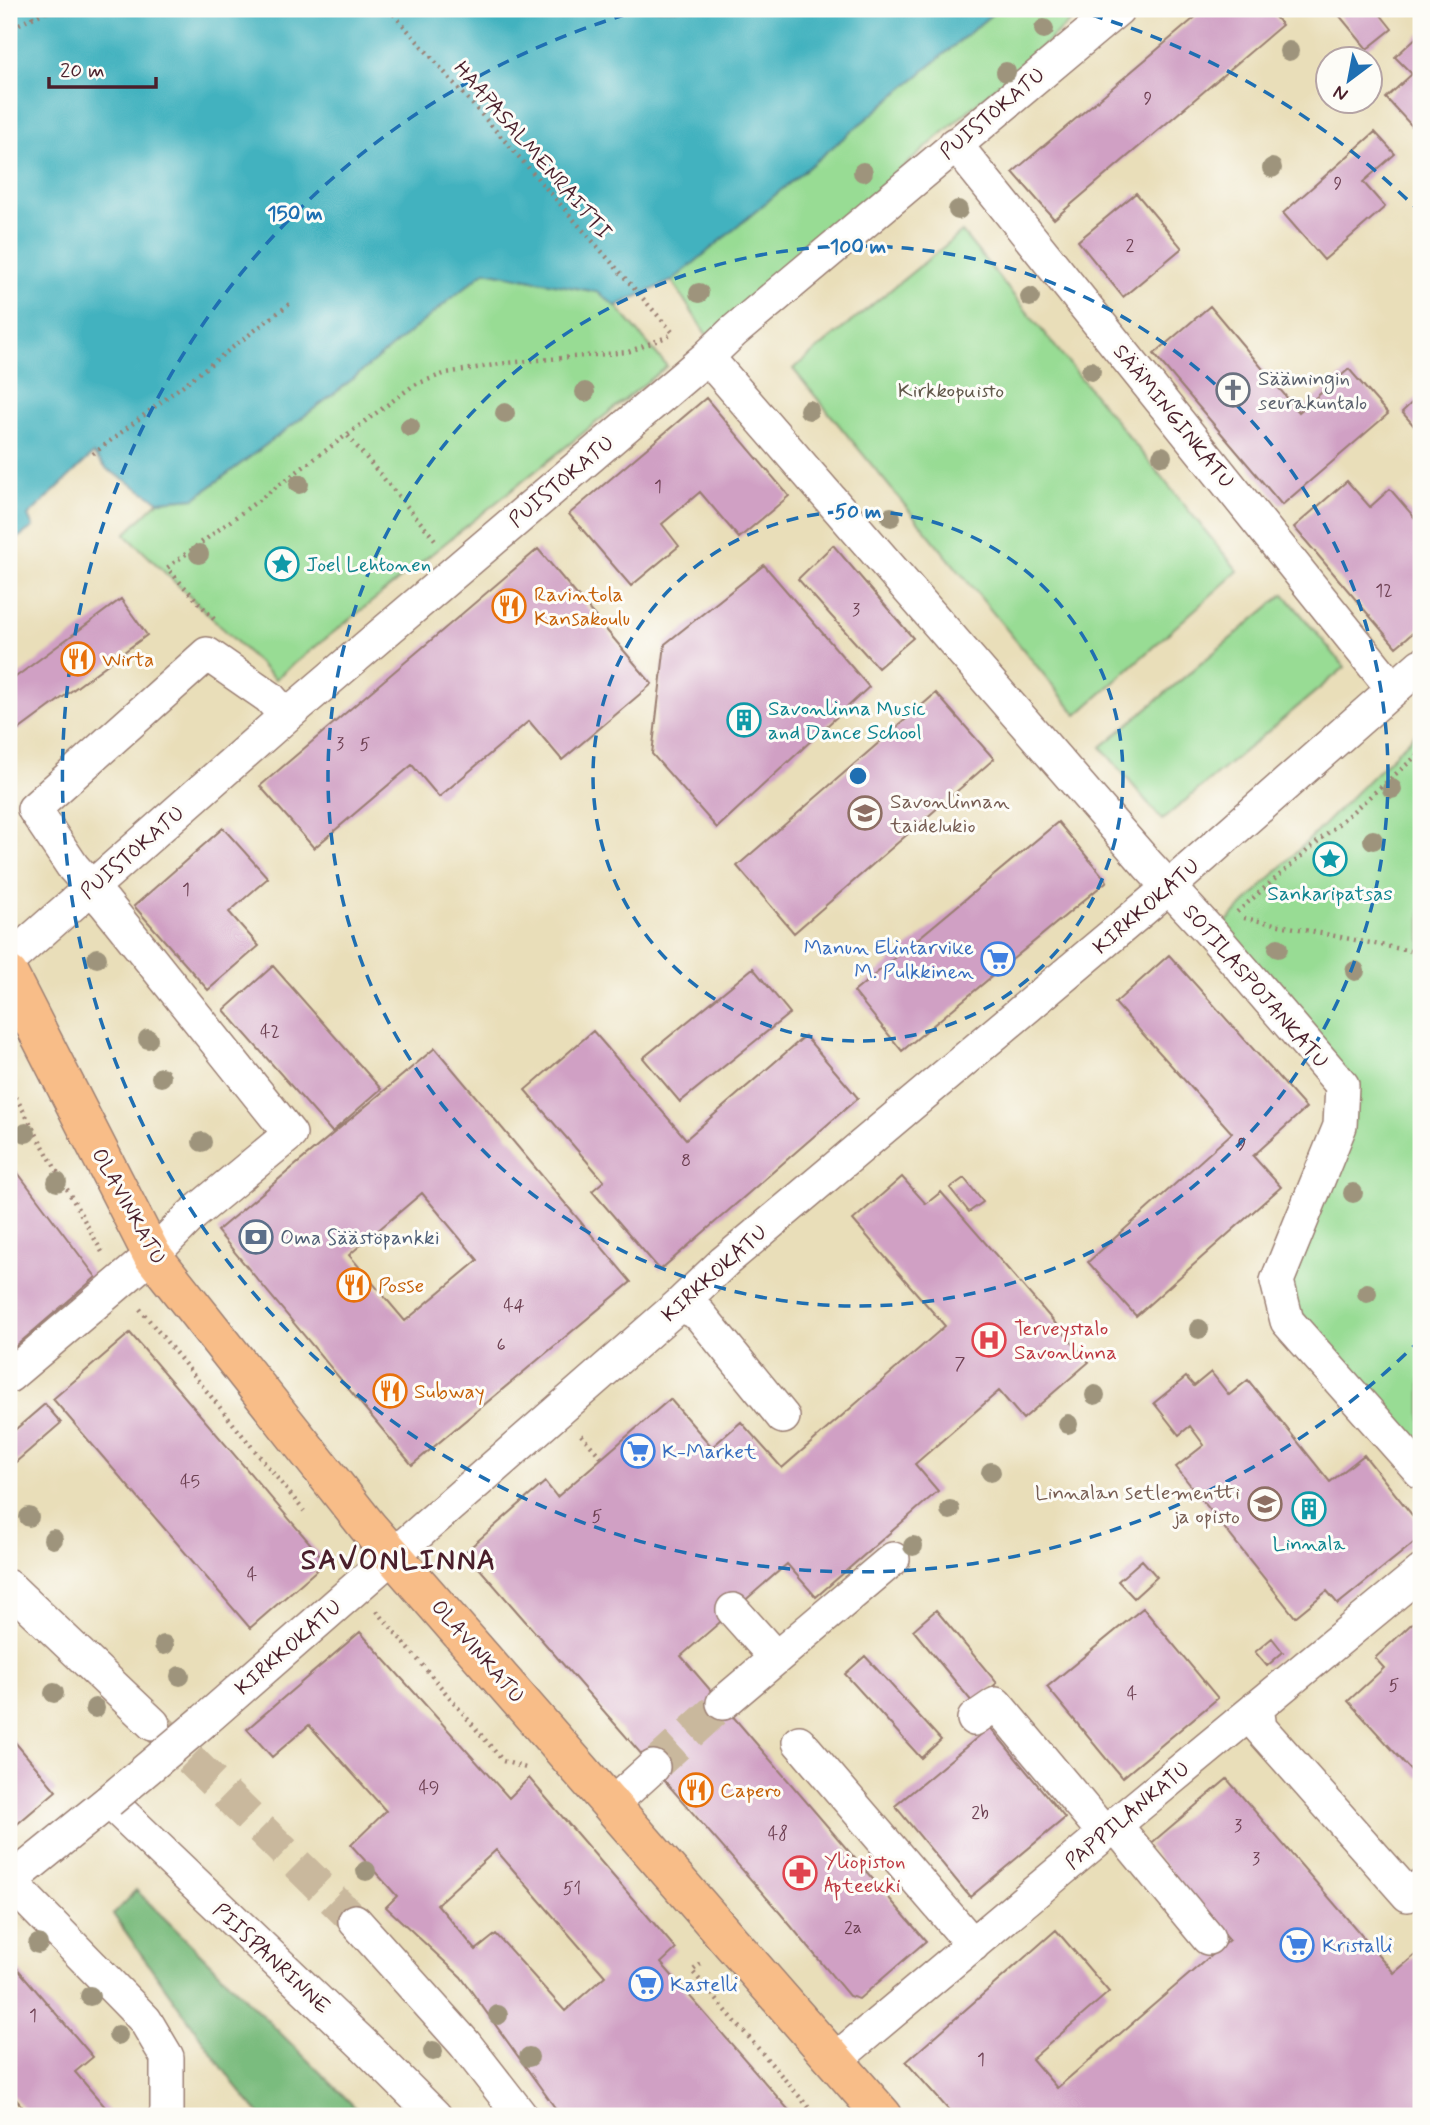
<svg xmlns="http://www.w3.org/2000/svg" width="1430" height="2125" font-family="Mynerve,sans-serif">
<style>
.green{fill:#98dc94;stroke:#717e60;stroke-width:2}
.forest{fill:#7abc7e;stroke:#626e54;stroke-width:2}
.water{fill:#43b2bf;stroke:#466875;stroke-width:2}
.building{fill:#d0a0c4;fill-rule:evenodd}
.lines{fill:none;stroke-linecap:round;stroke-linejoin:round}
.minor-tunnel{stroke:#c9b89d;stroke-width:33;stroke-dasharray:33 17;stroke-linecap:butt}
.minor-casing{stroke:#9a7e72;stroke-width:36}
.major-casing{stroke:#9a7e72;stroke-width:41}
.path{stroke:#9a7e72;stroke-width:4.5;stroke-dasharray:2 5;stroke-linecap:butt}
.minor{stroke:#fff;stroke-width:33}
.major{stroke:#f8bd88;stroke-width:38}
.minor-bridge-casing{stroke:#9a7e72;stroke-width:36;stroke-linecap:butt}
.minor-bridge{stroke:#fff;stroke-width:33}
.tree{fill:#9e947c}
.ring{fill:none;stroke:#1f6fb2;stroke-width:3.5;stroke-dasharray:12 9}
.labels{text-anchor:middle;stroke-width:6;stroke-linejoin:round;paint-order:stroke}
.number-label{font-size:18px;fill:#6c3f51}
.street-label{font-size:21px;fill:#4a1f2b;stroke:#fdfcf7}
.worship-label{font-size:21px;fill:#5b616d;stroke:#fdfcf7;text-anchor:start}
.park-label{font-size:21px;fill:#61584a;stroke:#fdfcf7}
.culture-label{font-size:21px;fill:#0d838f;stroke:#fdfcf7;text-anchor:start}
.food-label{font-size:21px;fill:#c56008;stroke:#fdfcf7;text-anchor:start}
.education-label{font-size:21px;fill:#785e54;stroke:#fdfcf7;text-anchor:start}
.shop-label{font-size:21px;fill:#366cbe;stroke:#fdfcf7;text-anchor:start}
.service-label{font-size:21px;fill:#4e5e75;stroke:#fdfcf7;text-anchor:start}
.health-label{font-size:21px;fill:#be3a42;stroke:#fdfcf7;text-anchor:start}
.district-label{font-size:28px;font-weight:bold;letter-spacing:2px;fill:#4a1f2b;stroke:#fdfcf7}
.centre{fill:#1f6fb2;stroke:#fdfcf7;stroke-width:3.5}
.ring-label{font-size:21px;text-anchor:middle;font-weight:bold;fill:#1f6fb2;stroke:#fdfcf7;stroke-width:6;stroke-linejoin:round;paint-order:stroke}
</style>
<rect width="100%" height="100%" fill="#fdfcf7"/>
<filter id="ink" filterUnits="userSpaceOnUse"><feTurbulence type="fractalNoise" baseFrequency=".0143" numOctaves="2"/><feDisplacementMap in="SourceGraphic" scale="14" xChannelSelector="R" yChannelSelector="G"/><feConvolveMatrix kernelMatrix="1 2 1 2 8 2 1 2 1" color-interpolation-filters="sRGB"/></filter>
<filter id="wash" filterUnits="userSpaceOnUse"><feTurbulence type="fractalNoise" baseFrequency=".00686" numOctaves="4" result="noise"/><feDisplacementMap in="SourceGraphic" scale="28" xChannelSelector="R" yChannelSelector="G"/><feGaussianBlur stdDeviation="1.57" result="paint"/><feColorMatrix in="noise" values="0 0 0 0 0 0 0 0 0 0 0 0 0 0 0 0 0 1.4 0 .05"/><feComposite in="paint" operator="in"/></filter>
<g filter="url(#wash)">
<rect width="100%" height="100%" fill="#e9deb9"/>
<path class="green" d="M998,9H1085L711,335L706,334L672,281Z
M962,232L1238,571L1077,715L793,369Z
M485,271L597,292L616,306L667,366L275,679L125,534L159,501L195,498L339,390Z
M1284,594L1345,667L1162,820L1101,747Z
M1421,728V1472L1277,1281L1342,1085L1213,935Z"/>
<path class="forest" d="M136,1890L364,2116H261L234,2084L113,1914Z"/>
<path class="water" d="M9,9H998L672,281L616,306L597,292L485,271L339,390L195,498L159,501L107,469L93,454L28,516L33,527L9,544Z"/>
<g id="blocks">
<path class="building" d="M1205,9H1268L1282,25L1054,219L1013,172Z
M1334,9H1376L1392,29L1367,49Z
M1421,33V136L1386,98L1412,74L1395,57Z
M1375,132L1395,154L1363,182L1385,207L1324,260L1283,213Z
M1136,193L1182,248L1123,297L1078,241Z
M1210,306L1299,412L1349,369L1388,414L1282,505L1154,354Z
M1421,394V434L1402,412Z
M706,398L789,496L739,538L700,492L662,524L679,546L631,586L569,514Z
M1347,481L1370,507L1390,489L1421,525V544L1416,548L1421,554V626L1396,647L1294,527Z
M833,545L913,638L878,668L798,579Z
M538,549L652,684L562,760L529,721L439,797L412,765L314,848L260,786Z
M764,565L869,687L717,828L652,754L665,644Z
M121,599L147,635L9,737V682Z
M936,693L994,759L794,933L737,866Z
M1058,822L1107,881L902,1051L854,992Z
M223,828L268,878L229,912L259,946L208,990L134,906Z
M1169,955L1306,1108L1253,1156L1281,1187L1136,1316L1088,1262L1232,1133L1115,1003Z
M273,966L381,1089L332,1132L224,1010Z
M753,968L790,1013L680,1102L643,1058Z
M593,1031L686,1139L805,1036L858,1098L660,1270L592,1191L604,1181L525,1090Z
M435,1048L631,1282L412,1465L217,1231ZM422,1193L478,1260L405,1321L349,1255Z
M9,1161L96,1277L9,1352Z
M902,1177L926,1204L941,1192L1089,1362L1023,1419L999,1391L915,1464L938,1491L816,1597L787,1564L681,1656L926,1941L859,1999L849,1996L780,1913L465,1552L545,1482L557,1497L670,1399L712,1447L741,1422L782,1468L945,1326L853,1220Z
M964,1178L983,1202L969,1212L950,1188Z
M130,1333L326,1562L250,1628L53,1399Z
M1211,1372L1229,1395L1248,1380L1330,1482L1364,1455L1421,1526V1537L1338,1604L1327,1591L1295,1617L1176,1467L1204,1445L1190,1426L1179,1435L1154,1403L1186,1377L1194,1386Z
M45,1404L61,1423L9,1468V1435Z
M1142,1560L1157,1577L1134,1598L1118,1581Z
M1143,1608L1218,1698L1122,1778L1047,1687Z
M936,1610L997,1683L973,1703L913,1630Z
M1421,1615V1776L1418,1778L1348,1701L1384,1668L1375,1658Z
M360,1632L509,1798L529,1778L676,1949L661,1963L794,2116H561L461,1977L386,1907L397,1896L351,1845L386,1811L309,1725L272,1757L247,1729ZM496,1850L605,1976L565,2011L496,1934L476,1950L437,1904Z
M1272,1638L1283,1652L1267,1666L1255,1652Z
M865,1656L941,1740L921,1758L845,1674Z
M990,1727L1065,1818L970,1897L895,1806Z
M9,1735L56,1791L9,1831Z
M1227,1779L1394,1973L1421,1950V2116H954L906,2062L1056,1930L1109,1992L1032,2059L1057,2088L1229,1940L1148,1846Z
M16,1967L93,2057L75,2072L113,2116H30L9,2091V1973Z"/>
</g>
</g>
<g filter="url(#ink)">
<use href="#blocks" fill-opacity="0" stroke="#9a7e72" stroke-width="2"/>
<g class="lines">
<path class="minor-tunnel" d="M154,1724L355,1921
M653,1767L723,1703"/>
<defs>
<path id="minor" d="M955,144L1393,689
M707,357L1148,865L1213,935L1342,1085L1340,1126L1277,1281L1287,1321L1421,1472
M9,960L286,716L707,357L733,332L1118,9
M679,1305L699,1314L783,1417
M9,1376L152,1255L192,1215L290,1134L105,903L73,867L34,809L207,654L269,697L286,716
M9,1587L153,1724
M733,1610L776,1658
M723,1703L893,1559
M1257,1707L1260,1728L1408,1895L1421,1886
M974,1719L996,1704L1105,1834
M205,1720L679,1305L724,1262L1154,900L1421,665
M799,1742L973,1945
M611,1805L653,1767
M1115,1825L1208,1938
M9,1882L109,1801L365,2046L435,2116
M10,1882L145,2020L167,2057V2112L165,2116
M355,1921L465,2044L521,2116
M835,2060L1127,1815L1421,1572"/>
<path id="major" d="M9,975L152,1255L368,1527L883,2116"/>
</defs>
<use href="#minor" class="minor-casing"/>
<use href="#major" class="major-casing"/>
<path class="path" d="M29,9L33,18
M389,9L675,335
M19,24L52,9
M348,436L437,542
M93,454L292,302
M214,619L167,568L414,385L446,373L506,363L628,352L674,334
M1237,912L1421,752
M1244,918L1421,953
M9,1085L102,1252
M140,1309L304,1511
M581,1435L602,1458
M377,1611L503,1761L529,1769
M701,1964L692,1971L816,2116"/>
<use href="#minor" class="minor"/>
<use href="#major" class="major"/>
<defs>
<path id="minor-bridge" d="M109,1801L205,1720"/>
</defs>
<use href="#minor-bridge" class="minor-bridge-casing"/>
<use href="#minor-bridge" class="minor-bridge"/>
</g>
<g class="tree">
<circle cx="1044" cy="29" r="10"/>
<circle cx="1289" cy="51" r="10"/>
<circle cx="1006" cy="72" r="10"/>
<circle cx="1272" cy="168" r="10"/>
<circle cx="863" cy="172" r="10"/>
<circle cx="958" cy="210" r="10"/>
<circle cx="699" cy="293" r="10"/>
<circle cx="1030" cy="297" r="10"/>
<circle cx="1091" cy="371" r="10"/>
<circle cx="585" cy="392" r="10"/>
<circle cx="809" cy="410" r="10"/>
<circle cx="505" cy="413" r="10"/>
<circle cx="410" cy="427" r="10"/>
<circle cx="1162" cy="456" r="10"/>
<circle cx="299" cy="484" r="10"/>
<circle cx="891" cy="517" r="10"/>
<circle cx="199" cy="554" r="10"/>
<circle cx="1392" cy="789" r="10"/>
<circle cx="1373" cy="840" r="10"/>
<circle cx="1278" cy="948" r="10"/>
<circle cx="97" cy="958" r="10"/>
<circle cx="1355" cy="971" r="10"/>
<circle cx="148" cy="1039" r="10"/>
<circle cx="161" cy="1077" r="10"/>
<circle cx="26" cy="1133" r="10"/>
<circle cx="202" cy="1142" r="10"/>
<circle cx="57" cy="1182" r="10"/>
<circle cx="1353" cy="1193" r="10"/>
<circle cx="1367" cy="1293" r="10"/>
<circle cx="1199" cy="1329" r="10"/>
<circle cx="1095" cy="1395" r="10"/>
<circle cx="1068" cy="1424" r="10"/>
<circle cx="991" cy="1472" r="10"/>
<circle cx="950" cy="1510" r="10"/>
<circle cx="29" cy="1517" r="10"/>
<circle cx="53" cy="1539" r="10"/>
<circle cx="913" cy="1546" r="10"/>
<circle cx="164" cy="1645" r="10"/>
<circle cx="180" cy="1676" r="10"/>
<circle cx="54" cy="1693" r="10"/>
<circle cx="95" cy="1708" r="10"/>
<circle cx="366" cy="1871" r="10"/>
<circle cx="38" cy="1944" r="10"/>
<circle cx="90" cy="1996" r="10"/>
<circle cx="498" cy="2015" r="10"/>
<circle cx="118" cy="2035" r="10"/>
<circle cx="433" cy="2051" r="10"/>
<circle cx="529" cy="2057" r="10"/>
</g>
</g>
<g class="ring">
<circle cx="858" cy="776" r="265"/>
<circle cx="858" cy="776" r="530"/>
<path d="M1421 1339A796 796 0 1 1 645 9M1071 9A796 796 0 0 1 1421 213"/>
</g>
<defs>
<symbol id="church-ring" viewBox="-11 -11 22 22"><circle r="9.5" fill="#fdfcf7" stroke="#6b7280" stroke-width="1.5"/><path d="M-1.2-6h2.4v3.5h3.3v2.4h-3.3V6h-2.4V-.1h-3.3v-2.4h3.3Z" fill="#6b7280"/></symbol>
<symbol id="sight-ring" viewBox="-11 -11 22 22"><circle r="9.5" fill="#fdfcf7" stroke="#0f9aa8" stroke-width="1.5"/><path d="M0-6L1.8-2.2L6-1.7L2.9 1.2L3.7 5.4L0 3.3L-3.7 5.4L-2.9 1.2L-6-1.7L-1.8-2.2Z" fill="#0f9aa8"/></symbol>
<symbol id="restaurant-ring" viewBox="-11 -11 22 22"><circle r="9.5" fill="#fdfcf7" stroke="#e8710a" stroke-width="1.5"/><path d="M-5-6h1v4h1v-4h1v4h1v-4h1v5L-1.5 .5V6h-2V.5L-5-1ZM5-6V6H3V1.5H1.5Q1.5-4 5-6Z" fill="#e8710a"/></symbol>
<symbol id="building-ring" viewBox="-11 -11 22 22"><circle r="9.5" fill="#fdfcf7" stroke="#0f9aa8" stroke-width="1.5"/><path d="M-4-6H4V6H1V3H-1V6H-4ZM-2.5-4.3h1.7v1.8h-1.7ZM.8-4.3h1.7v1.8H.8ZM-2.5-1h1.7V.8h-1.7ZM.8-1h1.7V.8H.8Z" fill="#0f9aa8"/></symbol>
<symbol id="school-ring" viewBox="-11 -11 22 22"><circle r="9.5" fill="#fdfcf7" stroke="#8d6e63" stroke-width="1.5"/><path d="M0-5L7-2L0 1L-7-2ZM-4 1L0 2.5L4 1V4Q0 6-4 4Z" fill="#8d6e63"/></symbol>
<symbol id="supermarket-ring" viewBox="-11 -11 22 22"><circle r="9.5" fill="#fdfcf7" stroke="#3f7fe0" stroke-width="1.5"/><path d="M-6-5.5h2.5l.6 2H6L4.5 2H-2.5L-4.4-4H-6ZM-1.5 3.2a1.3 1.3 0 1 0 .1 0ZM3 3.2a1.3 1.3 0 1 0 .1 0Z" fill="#3f7fe0"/></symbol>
<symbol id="bank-ring" viewBox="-11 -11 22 22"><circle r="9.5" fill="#fdfcf7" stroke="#5c6f8a" stroke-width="1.5"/><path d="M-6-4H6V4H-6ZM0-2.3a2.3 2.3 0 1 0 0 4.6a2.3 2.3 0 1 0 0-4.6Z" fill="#5c6f8a"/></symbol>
<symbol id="hospital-ring" viewBox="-11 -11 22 22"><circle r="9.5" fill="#fdfcf7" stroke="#e0444e" stroke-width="1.5"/><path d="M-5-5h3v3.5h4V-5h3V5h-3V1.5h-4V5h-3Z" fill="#e0444e"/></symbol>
<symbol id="pharmacy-ring" viewBox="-11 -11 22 22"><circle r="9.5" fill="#fdfcf7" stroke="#e0444e" stroke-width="1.5"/><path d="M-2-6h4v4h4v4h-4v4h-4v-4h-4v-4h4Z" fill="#e0444e"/></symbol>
</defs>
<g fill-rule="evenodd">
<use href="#church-ring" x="1214" y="371" width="38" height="38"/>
<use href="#sight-ring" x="263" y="545" width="38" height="38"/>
<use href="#restaurant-ring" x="490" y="587" width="38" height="38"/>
<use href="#restaurant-ring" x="59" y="640" width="38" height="38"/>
<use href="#building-ring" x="725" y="701" width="38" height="38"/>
<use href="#school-ring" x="846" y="794" width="38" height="38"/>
<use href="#sight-ring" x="1311" y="840" width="38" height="38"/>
<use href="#supermarket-ring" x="979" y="940" width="38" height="38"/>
<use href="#bank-ring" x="237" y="1218" width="38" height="38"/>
<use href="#restaurant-ring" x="335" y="1266" width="38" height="38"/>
<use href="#hospital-ring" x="970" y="1321" width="38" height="38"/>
<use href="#restaurant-ring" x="371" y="1372" width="38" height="38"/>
<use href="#supermarket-ring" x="619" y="1432" width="38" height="38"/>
<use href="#school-ring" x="1246" y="1485" width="38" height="38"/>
<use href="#building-ring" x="1290" y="1490" width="38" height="38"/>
<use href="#restaurant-ring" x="677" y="1771" width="38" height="38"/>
<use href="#pharmacy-ring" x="781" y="1854" width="38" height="38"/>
<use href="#supermarket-ring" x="1278" y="1926" width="38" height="38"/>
<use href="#supermarket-ring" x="627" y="1965" width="38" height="38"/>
</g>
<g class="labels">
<g class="number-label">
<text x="1148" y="104">9</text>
<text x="1338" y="189">9</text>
<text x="1130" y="251">2</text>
<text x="658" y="492">1</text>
<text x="1384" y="596">12</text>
<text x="856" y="615">3</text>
<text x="340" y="749">3</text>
<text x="365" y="750">5</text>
<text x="186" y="895">1</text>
<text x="270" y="1037">42</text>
<text x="1242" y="1150">9</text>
<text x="686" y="1166">8</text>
<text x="514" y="1311">44</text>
<text x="501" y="1350">6</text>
<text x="960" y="1369">7</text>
<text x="190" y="1487">45</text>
<text x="597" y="1522">5</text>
<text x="252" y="1580">4</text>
<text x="1394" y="1691">5</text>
<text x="1132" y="1699">4</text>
<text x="429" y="1793">49</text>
<text x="980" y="1818">2b</text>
<text x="1238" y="1831">3</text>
<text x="778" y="1839">48</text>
<text x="1256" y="1864">3</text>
<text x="572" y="1894">51</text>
<text x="853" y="1933">2a</text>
<text x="33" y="2021">1</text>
<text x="981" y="2065">1</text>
</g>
<g class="street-label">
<text transform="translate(992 113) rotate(-40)" y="7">PUISTOKATU</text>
<text transform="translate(533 150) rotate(49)" y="7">HAAPASALMENRAITTI</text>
<text transform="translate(1174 416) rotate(51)" y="7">SÄÄMINGINKATU</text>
<text transform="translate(561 481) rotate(-40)" y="7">PUISTOKATU</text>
<text transform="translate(132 852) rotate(-41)" y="7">PUISTOKATU</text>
<text transform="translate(1146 906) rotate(-41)" y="7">KIRKKOKATU</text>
<text transform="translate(1256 986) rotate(49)" y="7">SOTILASPOJANKATU</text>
<text transform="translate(129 1206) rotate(61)" y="7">OLAVINKATU</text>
<text transform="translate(714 1273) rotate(-42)" y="7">KIRKKOKATU</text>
<text transform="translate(288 1647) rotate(-41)" y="7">KIRKKOKATU</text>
<text transform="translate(478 1651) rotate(49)" y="7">OLAVINKATU</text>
<text transform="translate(1127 1815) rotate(-40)" y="7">PAPPILANKATU</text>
<text transform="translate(272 1958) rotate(43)" y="7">PIISPANRINNE</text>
</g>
<g class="worship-label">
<text x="1258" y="385">Säämingin<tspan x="1258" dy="24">seurakuntalo</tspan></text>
</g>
<g class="park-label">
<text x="951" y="397">Kirkkopuisto</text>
</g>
<g class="culture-label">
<text x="306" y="571">Joel Lehtonen</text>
<text x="768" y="715">Savonlinna Music<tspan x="768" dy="24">and Dance School</tspan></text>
<text x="1330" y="900" text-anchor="middle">Sankaripatsas</text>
<text x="1309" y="1550" text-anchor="middle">Linnala</text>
</g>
<g class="food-label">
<text x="534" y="601">Ravintola<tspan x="534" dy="24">Kansakoulu</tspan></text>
<text x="102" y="666">Wirta</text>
<text x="378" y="1292">Posse</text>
<text x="414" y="1398">Subway</text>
<text x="720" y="1797">Capero</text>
</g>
<g class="education-label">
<text x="890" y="808">Savonlinnan<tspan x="890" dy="24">taidelukio</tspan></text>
<text x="1240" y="1499" text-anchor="end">Linnalan setlementti<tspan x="1240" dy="24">ja opisto</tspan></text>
</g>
<g class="shop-label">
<text x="974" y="954" text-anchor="end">Manun Elintarvike<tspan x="974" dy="24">M. Pulkkinen</tspan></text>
<text x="662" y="1458">K-Market</text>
<text x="1322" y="1952">Kristalli</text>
<text x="670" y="1991">Kastelli</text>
</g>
<g class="service-label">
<text x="280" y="1244">Oma Säästöpankki</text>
</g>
<g class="health-label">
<text x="1014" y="1335">Terveystalo<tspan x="1014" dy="24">Savonlinna</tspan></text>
<text x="824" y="1868">Yliopiston<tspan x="824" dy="24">Apteekki</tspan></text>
</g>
<g class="district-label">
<text x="399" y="1569">SAVONLINNA</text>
</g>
</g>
<circle cx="858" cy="776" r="10" class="centre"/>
<g class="ring-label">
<text x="295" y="220">150 m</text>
<text x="858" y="253">100 m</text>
<text x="858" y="518">50 m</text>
</g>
<rect width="1430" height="2125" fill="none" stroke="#fdfcf7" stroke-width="35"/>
<g transform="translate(1349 80) rotate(212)"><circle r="33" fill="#fdfcf7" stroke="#b5a4a5" stroke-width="2"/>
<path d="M0-5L12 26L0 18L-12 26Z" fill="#1f6fb2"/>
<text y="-10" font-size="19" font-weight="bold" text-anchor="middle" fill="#4a1f2b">N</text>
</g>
<path d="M49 77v10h107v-10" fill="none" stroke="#4a1f2b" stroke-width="3.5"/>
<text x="60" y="77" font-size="21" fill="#4a1f2b" stroke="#fdfcf7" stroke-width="5" paint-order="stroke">20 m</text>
</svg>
